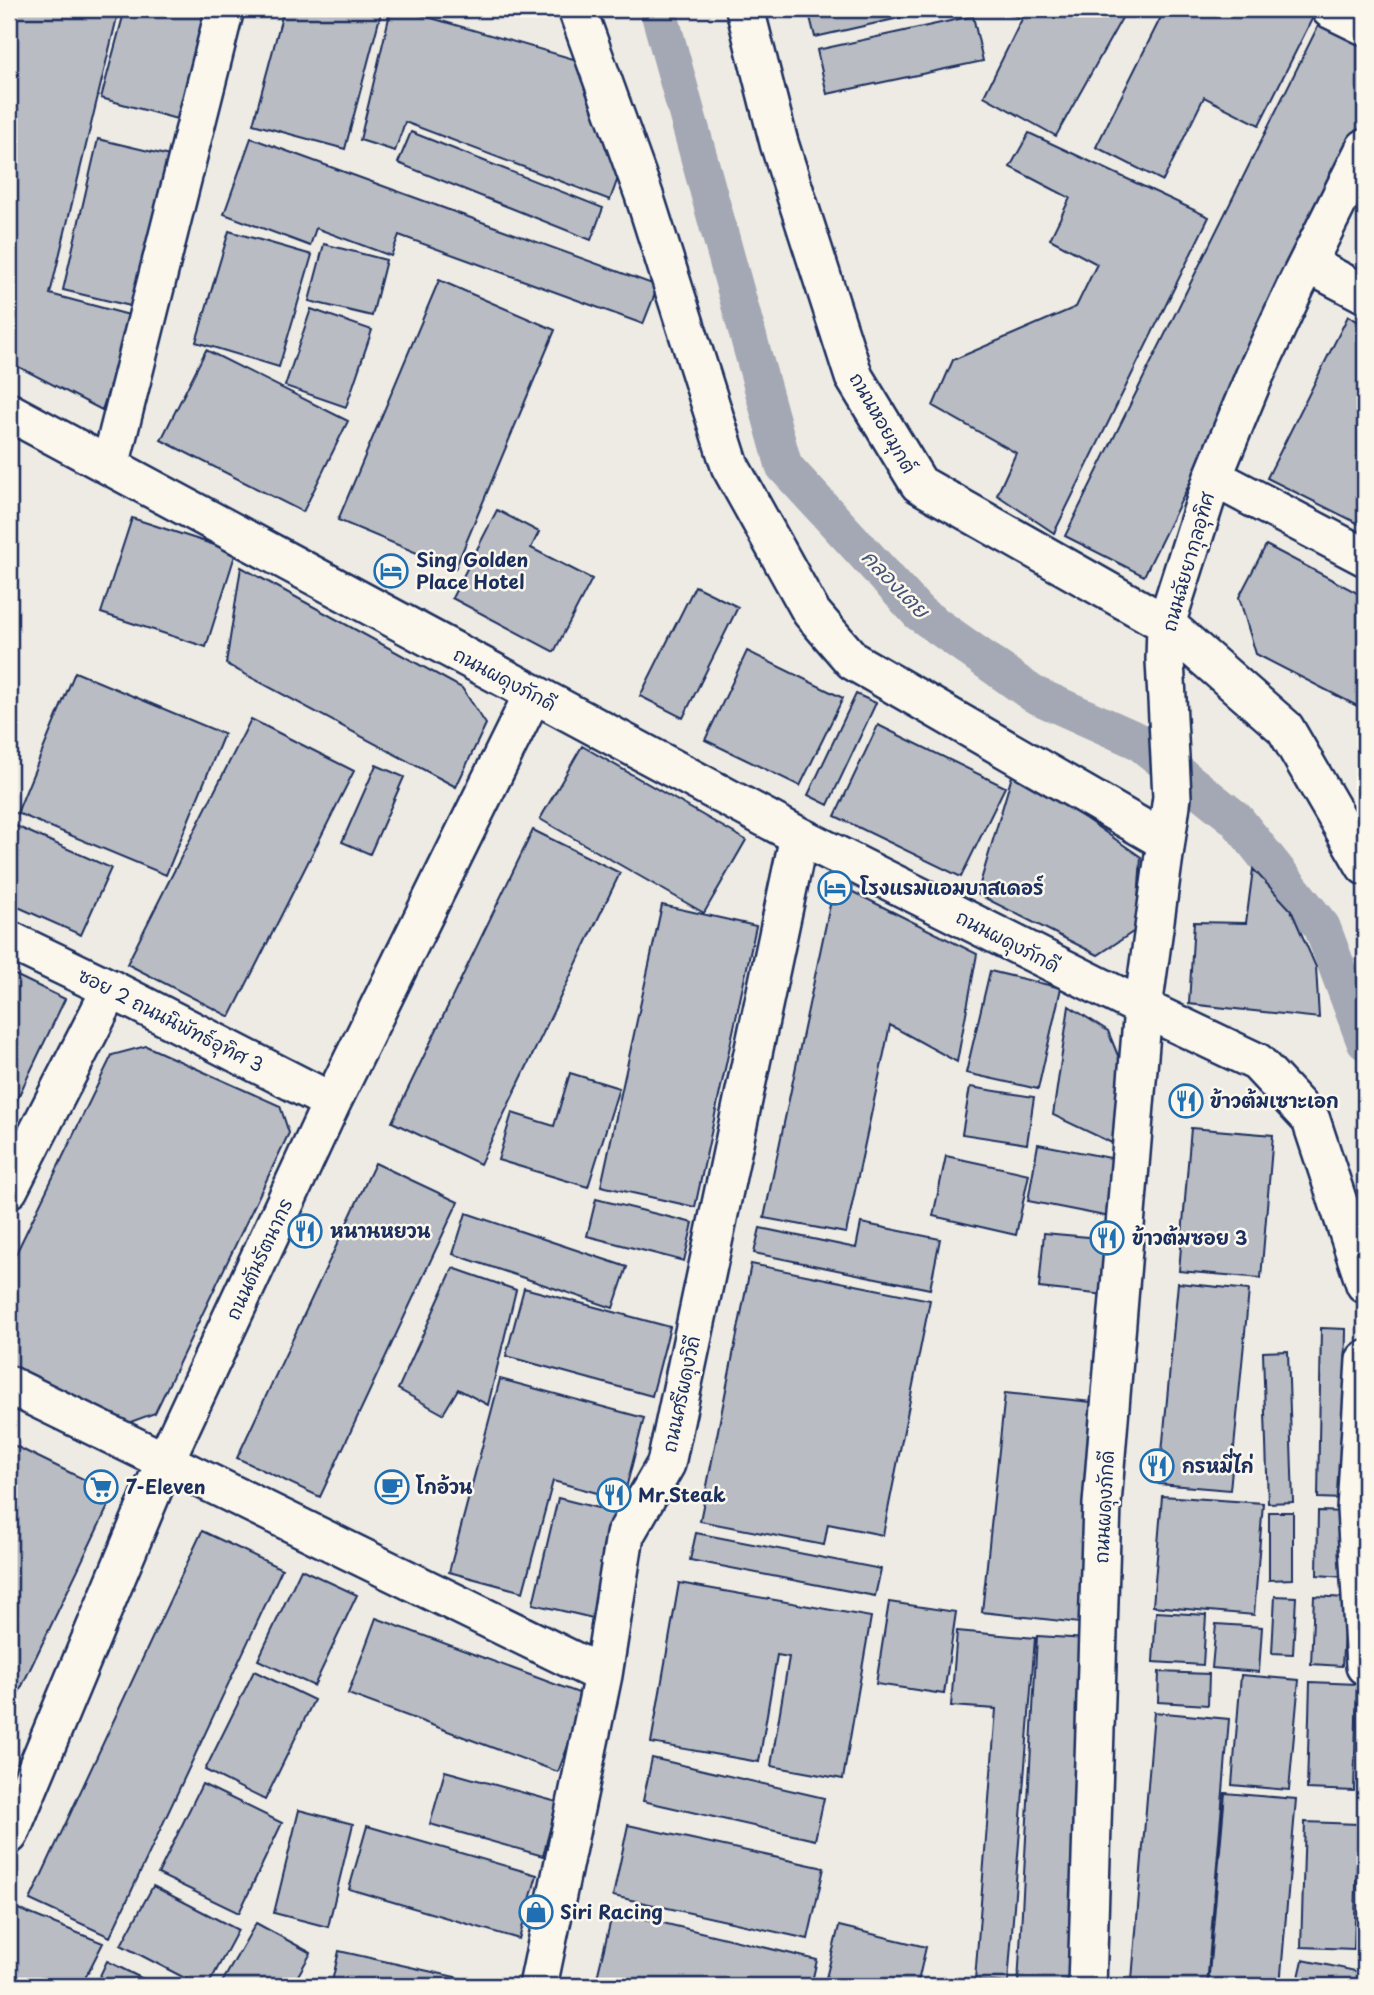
<svg xmlns="http://www.w3.org/2000/svg" width="1374" height="1995" font-family="'Playpen Sans','Playpen Sans Thai',sans-serif">
<style>
.lines{fill:none;stroke-linecap:round;stroke-linejoin:round}
.canal{stroke:#a3a8b4;stroke-width:37}
.building{fill:#b9bcc3;stroke:#1b2f5e;stroke-width:2}
.minor-casing{stroke:#1b2f5e;stroke-width:42}
.minor{stroke:#fbf7ec;stroke-width:37}
.labels{text-anchor:middle;stroke-width:5;stroke-linejoin:round;paint-order:stroke}
.street-label{font-size:19px;fill:#1b2f5e;stroke:#fbf7ec}
.poi-label{font-size:19px;font-weight:bold;fill:#1b2f5e;stroke:#fbf7ec;text-anchor:start}
.water-label{font-size:21px;font-style:italic;fill:#445378;stroke:#fbf7ec}
</style>
<rect width="100%" height="100%" fill="#eeebe4"/>
<filter id="ink" filterUnits="userSpaceOnUse"><feTurbulence type="fractalNoise" baseFrequency=".0143" numOctaves="2"/><feDisplacementMap in="SourceGraphic" scale="14" xChannelSelector="R" yChannelSelector="G"/><feConvolveMatrix kernelMatrix="1 2 1 2 8 2 1 2 1" color-interpolation-filters="sRGB"/></filter>
<g filter="url(#ink)">
<g class="lines">
<path class="canal" d="M658,9L784,466L919,613L1033,694L1138,741L1236,819L1322,927L1365,1042"/>
</g>
<path class="building" d="M18,9H119L50,294L133,316L102,410L9,362V50Z
M125,9H215L184,121L101,98Z
M284,9H382L345,149L253,124Z
M391,9H400L584,62L622,167L610,200L405,122L395,151L360,140Z
M808,9H939L815,37Z
M1000,9H1127L1056,136L984,96L1022,19Z
M1165,9H1296L1313,17L1259,125L1204,97L1163,181L1096,147Z
M973,16L983,61L827,94L817,50Z
M1320,22L1365,45V128L1144,576L1065,536Z
M411,132L603,208L591,240L398,163Z
M1029,133L1209,217L1054,533L997,495L1016,453L933,406L953,360L1076,307L1097,264L1050,239L1070,198L1010,167Z
M251,138L658,286L643,324L399,235L391,256L316,228L310,246L224,214Z
M98,139L174,157L139,308L63,290Z
M229,231L312,255L279,367L196,342Z
M324,244L386,260L372,316L309,301Z
M439,280L555,330L455,569L338,520Z
M311,309L372,330L346,407L285,386Z
M1348,316L1365,325V527L1267,478Z
M206,350L348,421L303,512L161,440Z
M497,510L539,532L531,548L592,579L554,652L452,598Z
M132,518L236,552L206,647L101,613Z
M1266,545L1365,597V710L1256,654L1239,597Z
M241,567L462,688L486,724L456,787L226,664Z
M695,586L738,607L683,718L640,696Z
M747,651L843,698L800,786L705,740Z
M75,672L224,734L166,875L17,813Z
M856,694L876,703L828,805L808,795Z
M251,719L354,771L230,1017L127,964Z
M878,725L1005,787L961,877L835,816Z
M582,746L746,840L704,913L540,819Z
M376,765L404,777L370,854L342,842Z
M1014,769L1141,857L1136,930L1098,955L977,894Z
M9,823L111,868L81,935L9,903Z
M533,830L620,873L480,1164L392,1122Z
M1253,869L1291,910L1316,967L1319,1018L1189,1004L1194,922L1246,923Z
M853,892L977,954L957,1062L890,1025L846,1233L764,1218L830,905Z
M662,905L756,926L695,1207L601,1186Z
M990,971L1061,988L1038,1089L966,1073Z
M9,972L65,999L9,1116Z
M1069,1006L1108,1031L1121,1063L1116,1145L1053,1115Z
M146,1046L280,1106L289,1133L155,1413L128,1423L9,1363V1268L112,1055Z
M570,1073L619,1088L588,1187L498,1160L512,1113L554,1126Z
M970,1087L1034,1097L1027,1144L962,1134Z
M1191,1128L1273,1135L1261,1278L1179,1271Z
M1038,1144L1126,1161L1115,1218L1028,1201Z
M946,1156L1029,1174L1016,1235L933,1216Z
M375,1163L458,1202L320,1497L237,1458Z
M596,1199L693,1223L684,1261L587,1236Z
M466,1213L627,1267L613,1308L453,1254Z
M861,1223L940,1239L930,1289L754,1253L760,1228L856,1248Z
M1044,1233L1110,1239L1105,1295L1039,1288Z
M751,1264L930,1300L883,1535L828,1524L824,1545L700,1521Z
M453,1268L516,1290L488,1405L458,1389L443,1414L398,1389Z
M1178,1283L1249,1290L1230,1490L1159,1484Z
M524,1288L670,1327L652,1396L506,1356Z
M1321,1328L1346,1329L1343,1499L1318,1498Z
M1288,1351L1293,1502L1268,1503L1263,1352Z
M500,1379L644,1418L623,1500L553,1481L523,1592L449,1572Z
M1005,1393L1101,1403L1079,1623L982,1612Z
M9,1443L114,1494L9,1713Z
M1162,1496L1263,1503L1254,1615L1153,1606Z
M558,1498L622,1514L597,1619L533,1604Z
M1318,1511L1347,1512L1345,1577L1317,1575Z
M1269,1512H1293V1579L1269,1580Z
M202,1531L282,1569L110,1937L30,1900Z
M696,1533L881,1569L875,1596L690,1560Z
M301,1569L357,1595L314,1686L258,1660Z
M679,1583L871,1617L843,1779L771,1766L789,1657L777,1655L759,1762L651,1743Z
M1275,1596L1296,1597L1293,1654L1272,1653Z
M1314,1596L1346,1598L1342,1666L1311,1664Z
M889,1602L956,1612L944,1694L876,1684Z
M1156,1612L1206,1615L1203,1665L1153,1662Z
M376,1618L587,1696L558,1772L348,1694Z
M1216,1624L1262,1627L1259,1672L1212,1668Z
M957,1631L1035,1638L1008,1983L975,1980L996,1709L951,1706Z
M1037,1636L1087,1639L1068,1986L1018,1985Z
M254,1671L314,1700L265,1800L205,1770Z
M1159,1672L1209,1674L1208,1705L1158,1702Z
M1241,1675L1299,1680L1289,1790L1232,1785Z
M1310,1682L1357,1684L1354,1791L1307,1789Z
M1154,1712L1229,1719L1207,1986L1132,1980Z
M652,1758L824,1798L815,1840L643,1801Z
M445,1771L557,1802L543,1856L430,1824Z
M202,1784L282,1823L239,1913L158,1874Z
M1225,1793L1296,1799L1280,1986H1208Z
M299,1810L353,1824L328,1927L274,1913Z
M1305,1822L1358,1824L1354,1949L1301,1947Z
M628,1825L824,1868L808,1939L613,1896Z
M367,1826L537,1875L519,1939L349,1889Z
M153,1886L238,1930L208,1986H200L121,1945Z
M18,1909L103,1943L81,1986H9V1926Z
M613,1911L817,1960L811,1986H595Z
M256,1923L311,1953L292,1986H220Z
M839,1926L926,1947L917,1986H824Z
M339,1951L495,1986H331Z
M1303,1960L1365,1973V1986H1297Z
M107,1961L157,1986H95Z"/>
<g class="lines">
<defs>
<path id="minor" d="M577,9L644,195L730,466L811,612L853,661L1165,841
M745,9L779,143L854,377L919,484L1166,624L1285,728L1365,866
M1330,9L1365,26
M1308,264L1365,294
M9,412L799,836L1143,1008L1257,1062L1311,1120L1365,1284
M110,466L225,9
M1213,477L1365,557
M9,940L111,989L332,1102
M9,1189L111,989
M1365,1360L1356,1509L1365,1666
M9,1385L603,1675
M9,1835L165,1461L332,1102L533,694
M538,1986L603,1675L625,1535L666,1464L799,836
M1087,1986L1102,1504L1143,1008L1172,797L1165,660L1166,624L1213,477L1254,377L1296,286L1365,148"/>
</defs>
<use href="#minor" class="minor-casing"/>
<use href="#minor" class="minor"/>
</g>
</g>
<defs>
<symbol id="hotel-ring" viewBox="-11 -11 22 22"><circle r="9.5" fill="#fbf7ec" stroke="#1f6fb2" stroke-width="1.5"/><path d="M-6-4.5h1.5V1H6V5H4.5V3h-9V5H-6ZM-4 0a1.8 1.8 0 1 1 3.6 0ZM.5 0V-2.5h3Q6-2.5 6 0Z" fill="#1f6fb2"/></symbol>
<symbol id="restaurant-ring" viewBox="-11 -11 22 22"><circle r="9.5" fill="#fbf7ec" stroke="#1f6fb2" stroke-width="1.5"/><path d="M-5-6h1v4h1v-4h1v4h1v-4h1v5L-1.5 .5V6h-2V.5L-5-1ZM5-6V6H3V1.5H1.5Q1.5-4 5-6Z" fill="#1f6fb2"/></symbol>
<symbol id="supermarket-ring" viewBox="-11 -11 22 22"><circle r="9.5" fill="#fbf7ec" stroke="#1f6fb2" stroke-width="1.5"/><path d="M-6-5.5h2.5l.6 2H6L4.5 2H-2.5L-4.4-4H-6ZM-1.5 3.2a1.3 1.3 0 1 0 .1 0ZM3 3.2a1.3 1.3 0 1 0 .1 0Z" fill="#1f6fb2"/></symbol>
<symbol id="cafe-ring" viewBox="-11 -11 22 22"><circle r="9.5" fill="#fbf7ec" stroke="#1f6fb2" stroke-width="1.5"/><path d="M-5.5-4.5H6V0H3Q3 3.5 0 3.5H-2.5Q-5.5 3.5-5.5 0ZM3-3.2v2h1.7v-2ZM-6 4.5H4V6H-6Z" fill="#1f6fb2"/></symbol>
<symbol id="shop-ring" viewBox="-11 -11 22 22"><circle r="9.5" fill="#fbf7ec" stroke="#1f6fb2" stroke-width="1.5"/><path d="M-5-2.5h2.3a2.7 3.5 0 0 1 5.4 0H5L5.5 6h-11ZM-1.5-2.5h3a1.5 2.3 0 0 0-3 0Z" fill="#1f6fb2"/></symbol>
</defs>
<g fill-rule="evenodd">
<use href="#hotel-ring" x="372" y="552" width="38" height="38"/>
<use href="#hotel-ring" x="816" y="869" width="38" height="38"/>
<use href="#restaurant-ring" x="1167" y="1082" width="38" height="38"/>
<use href="#restaurant-ring" x="286" y="1212" width="38" height="38"/>
<use href="#restaurant-ring" x="1088" y="1219" width="38" height="38"/>
<use href="#restaurant-ring" x="1138" y="1447" width="38" height="38"/>
<use href="#supermarket-ring" x="82" y="1468" width="38" height="38"/>
<use href="#cafe-ring" x="373" y="1468" width="38" height="38"/>
<use href="#restaurant-ring" x="595" y="1476" width="38" height="38"/>
<use href="#shop-ring" x="517" y="1893" width="38" height="38"/>
</g>
<g class="labels">
<g class="street-label">
<text transform="translate(883 423) rotate(60)" y="7">ถนนหอยมุกต์</text>
<text transform="translate(1188 562) rotate(-74)" y="7">ถนนฉัยยากุลอุทิศ</text>
<text transform="translate(505 679) rotate(28)" y="7">ถนนผดุงภักดี</text>
<text transform="translate(1008 941) rotate(27)" y="7">ถนนผดุงภักดี</text>
<text transform="translate(171 1020) rotate(27)" y="7">ซอย 2 ถนนนิพัทธ์อุทิศ 3</text>
<text transform="translate(259 1259) rotate(-65)" y="7">ถนนตันรัตนากร</text>
<text transform="translate(681 1394) rotate(-78)" y="7">ถนนศรีผดุงวิถี</text>
<text transform="translate(1104 1507) rotate(-87)" y="7">ถนนผดุงภักดี</text>
</g>
<g class="poi-label">
<text x="416" y="567">Sing Golden<tspan x="416" dy="22">Place Hotel</tspan></text>
<text x="860" y="895">โรงแรมแอมบาสเดอร์</text>
<text x="1210" y="1108">ข้าวต้มเซาะเอก</text>
<text x="330" y="1238">หนานหยวน</text>
<text x="1132" y="1245">ข้าวต้มซอย 3</text>
<text x="1182" y="1473">กรหมี่ไก่</text>
<text x="126" y="1494">7-Eleven</text>
<text x="416" y="1494">โกอ้วน</text>
<text x="638" y="1502">Mr.Steak</text>
<text x="560" y="1919">Siri Racing</text>
</g>
<g class="water-label">
<text transform="translate(895 584) rotate(46)" y="7">คลองเตย</text>
</g>
</g>
<rect width="1374" height="1995" fill="none" stroke="#fbf7ec" stroke-width="35"/>
<rect x="18" y="18" width="1339" height="1960" fill="none" stroke="#1b2f5e" stroke-width="2.5" filter="url(#ink)"/>
</svg>
